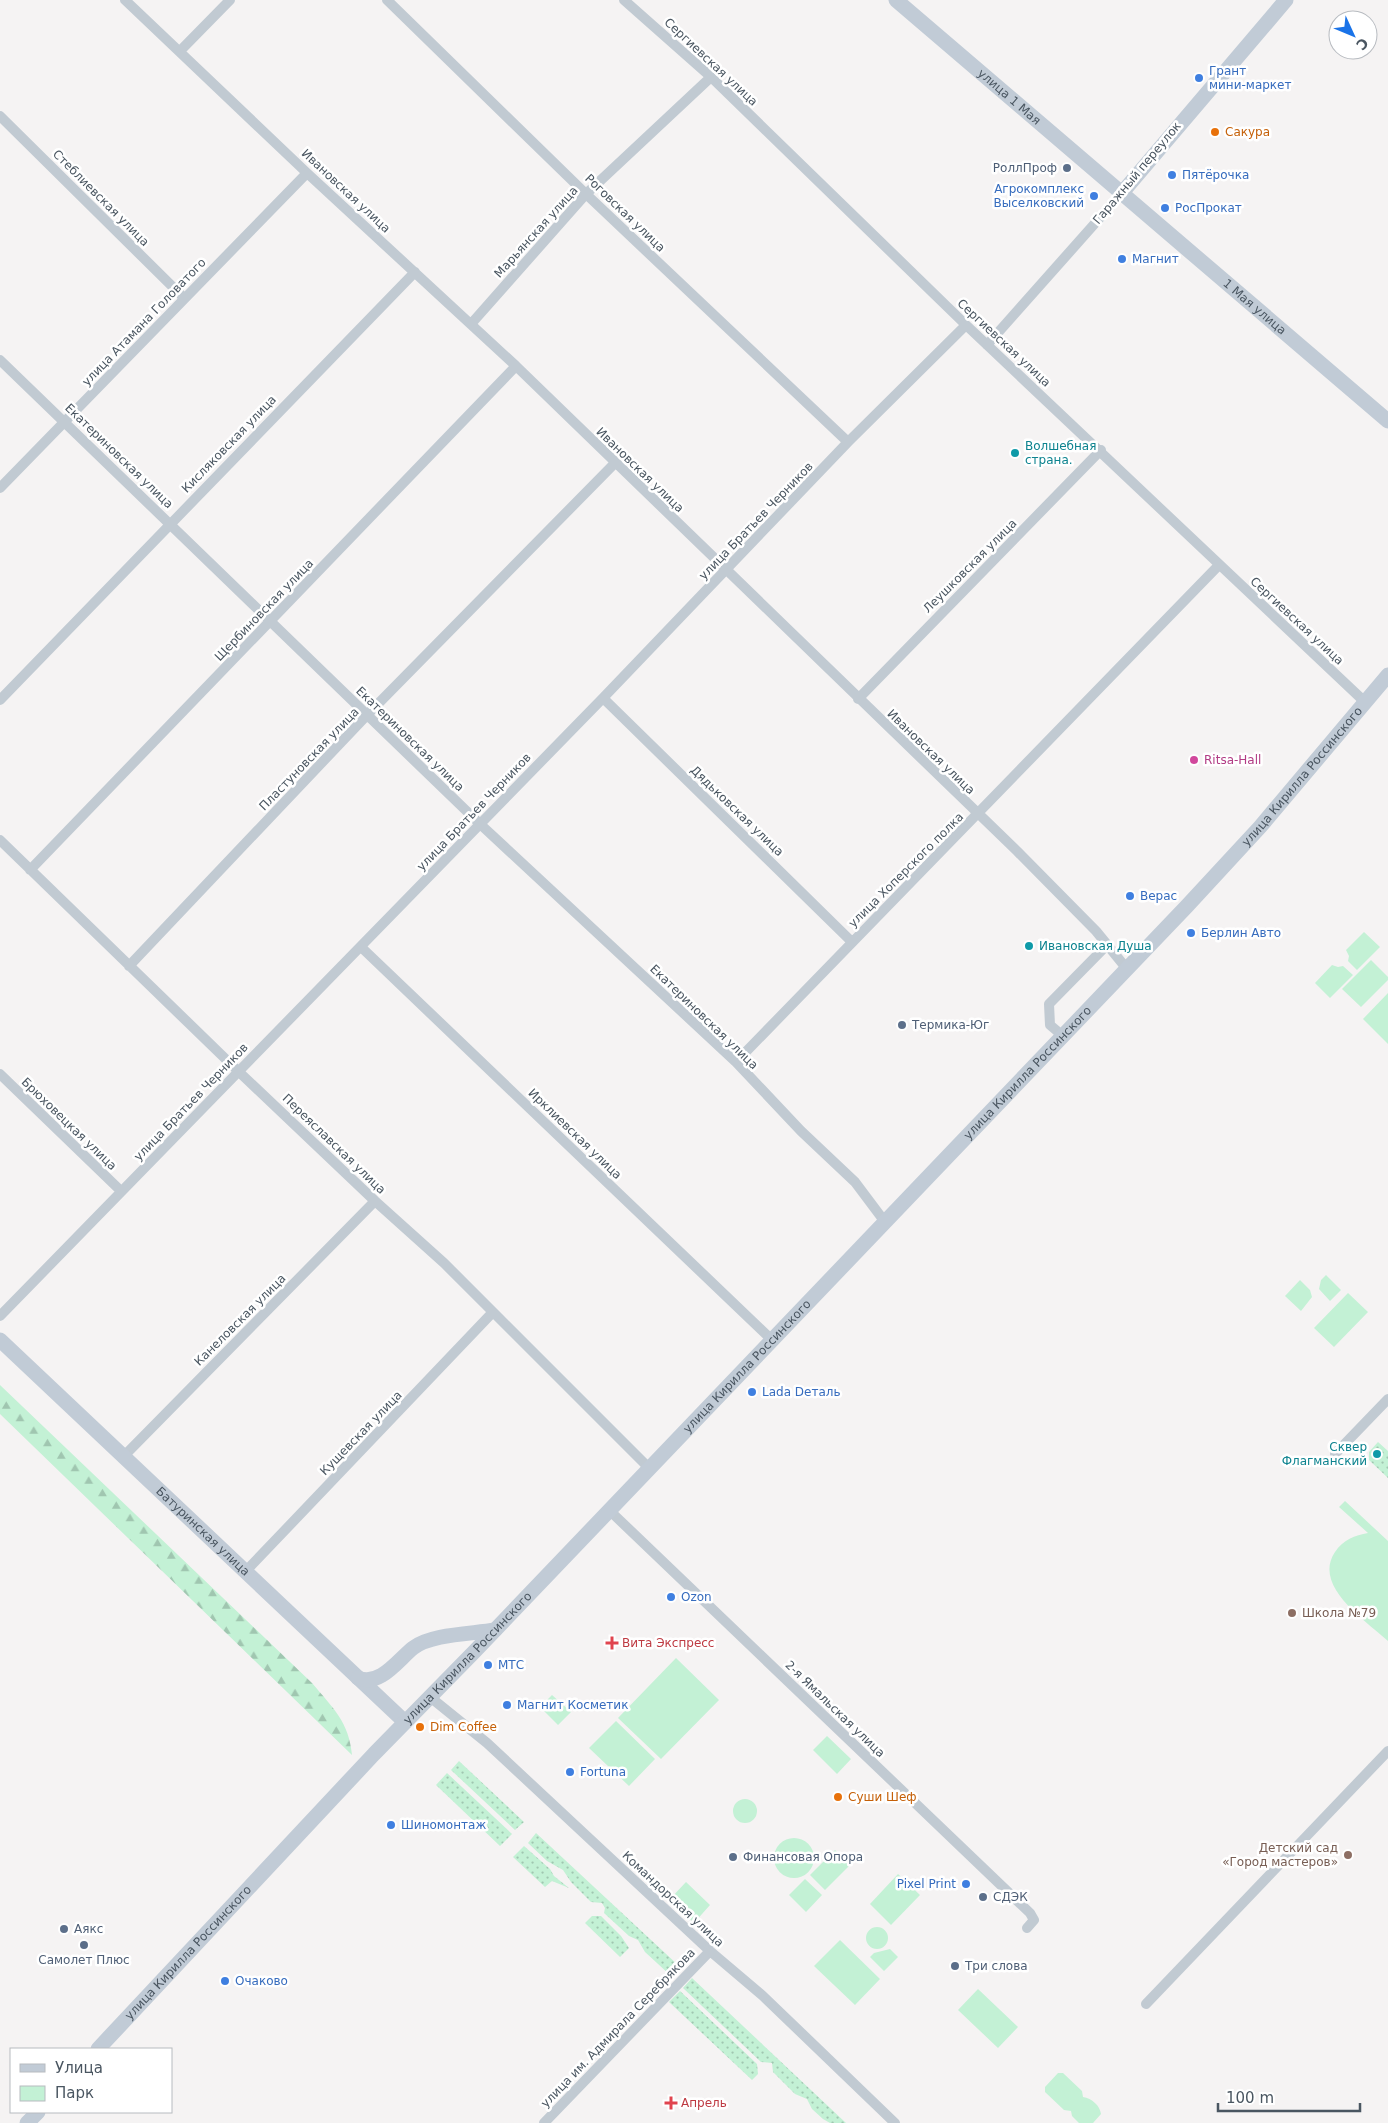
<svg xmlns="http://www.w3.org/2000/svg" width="1388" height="2123" font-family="'DejaVu Sans',sans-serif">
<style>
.grass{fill:url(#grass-dots)}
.forest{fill:url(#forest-firs)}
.park{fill:#c3f1d5}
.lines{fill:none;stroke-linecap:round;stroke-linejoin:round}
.street{stroke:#c1cad2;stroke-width:10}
.secondary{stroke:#c1cbd6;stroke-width:15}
.shop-dot{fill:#3f7fe0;stroke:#fff;stroke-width:2}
.food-dot{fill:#e8710a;stroke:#fff;stroke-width:2}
.service-dot{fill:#5c6f8a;stroke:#fff;stroke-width:2}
.culture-dot{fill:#0f9aa8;stroke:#fff;stroke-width:2}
.hotel-dot{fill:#d1479c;stroke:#fff;stroke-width:2}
.education-dot{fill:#8d6e63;stroke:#fff;stroke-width:2}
.health-dot{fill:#e0444e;stroke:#fff;stroke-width:2}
.labels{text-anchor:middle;stroke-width:5;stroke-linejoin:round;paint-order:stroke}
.street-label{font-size:12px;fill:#4a5661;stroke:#fff}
.shop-label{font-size:12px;fill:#366cbe;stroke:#fff;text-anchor:start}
.food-label{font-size:12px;fill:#c56008;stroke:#fff;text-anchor:start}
.service-label{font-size:12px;fill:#4e5e75;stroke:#fff;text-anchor:start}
.culture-label{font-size:12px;fill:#0d838f;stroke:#fff;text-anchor:start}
.hotel-label{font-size:12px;fill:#b23c85;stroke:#fff;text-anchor:start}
.education-label{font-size:12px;fill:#785e54;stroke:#fff;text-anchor:start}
.health-label{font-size:12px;fill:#be3a42;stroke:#fff;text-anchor:start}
</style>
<defs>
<pattern id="grass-dots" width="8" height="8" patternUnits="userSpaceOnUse" patternTransform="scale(1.25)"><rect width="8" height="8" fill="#c3f1d5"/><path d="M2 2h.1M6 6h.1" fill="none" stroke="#a0c6b0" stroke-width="1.8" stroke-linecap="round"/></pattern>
<pattern id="forest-firs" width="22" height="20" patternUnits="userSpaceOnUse" patternTransform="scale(1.25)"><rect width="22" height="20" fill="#c3f1d5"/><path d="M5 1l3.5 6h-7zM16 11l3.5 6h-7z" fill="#a0c6b0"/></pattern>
</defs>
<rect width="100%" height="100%" fill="#f5f3f3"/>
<path class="grass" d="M1378,1442L1388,1451V1478L1369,1460V1452Z
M459,1761L524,1822L515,1830L451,1770Z
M447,1773L512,1834L500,1846L436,1785Z
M536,1833L679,1966L670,1975L645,1952L638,1940L629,1936L604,1913L605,1908L602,1903L591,1902L571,1882L563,1870L547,1861L528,1843Z
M524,1846L550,1869L554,1876L569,1888L552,1881L545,1887L513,1857Z
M592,1916H601L621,1936L629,1948L620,1957L585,1923Z
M692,1978L846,2123H830L823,2119L812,2109L807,2099L795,2094L773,2072L772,2063L761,2062L683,1988Z
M680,1991L757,2064L758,2074L752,2080L669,2002Z"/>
<path class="forest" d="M0,1385L312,1683C333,1708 349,1722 352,1755L0,1414Z"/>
<path class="park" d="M1364,932L1380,947L1357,970L1348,961L1349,956L1346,950Z
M1371,960L1388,977V980L1361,1007L1342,989Z
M1332,965L1338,967L1343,966L1353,975L1330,998L1315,983Z
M1388,993V1044L1363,1019Z
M1326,1275L1341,1290L1330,1301L1319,1289L1321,1280Z
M1300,1280L1310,1290L1312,1297L1301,1311L1285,1296Z
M1348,1293L1368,1312L1334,1347L1314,1328Z
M1345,1501L1388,1541V1641C1366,1621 1312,1586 1335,1552C1343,1540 1355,1535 1368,1533L1339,1507Z
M676,1658L719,1700L661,1759L618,1718Z
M552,1695L571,1712L558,1725L540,1707Z
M616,1721L655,1759L629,1786L589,1748Z
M827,1736L851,1759L837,1774L813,1750Z
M733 1811a12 12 0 1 1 24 0a12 12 0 1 1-24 0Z
M774 1858a20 20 0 1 1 40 0a20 20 0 1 1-40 0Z
M835,1850L850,1865L825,1890L810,1875Z
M898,1874L920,1895L891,1925L870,1904Z
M805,1879L822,1895L806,1912L789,1895Z
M686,1882L710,1905L694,1923L670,1899Z
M866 1938a11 11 0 1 1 22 0a11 11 0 1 1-22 0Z
M840,1940L880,1979L855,2005L814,1966Z
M890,1949L898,1957L884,1971L870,1957L874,1953Z
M978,1989L1018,2027L998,2048L958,2010Z
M1058,2073H1063L1082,2091L1083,2097C1092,2098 1100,2106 1101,2114L1093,2123H1079L1072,2116L1071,2111L1064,2110L1045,2092V2087Z"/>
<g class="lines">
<path class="street" d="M125,0L307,173L516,366L1017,851L1096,931L1127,969
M387,0L586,194L848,442
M624,0L711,77L966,325L1366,703
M180,51L230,0
M0,116L184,298
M471,324L586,194L711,77
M987,345L1121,194
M0,360L480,824L736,1062L801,1131L855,1182L885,1222
M0,488L307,173
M603,698L852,942
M858,699L1101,450
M0,700L415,272
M0,840L238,1071L375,1201L444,1263L649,1468
M30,870L516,366
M361,947L772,1340
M129,966L367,715L614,464
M1063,1036L1050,1025L1049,1004L1107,945
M736,1062L1219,565
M0,1074L121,1191
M0,1316L603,698L848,442L966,325
M1335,1454L1388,1399
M124,1456L375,1201
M609,1510L1030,1913L1034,1920L1027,1928
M246,1571L493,1312
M430,1697L487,1743L710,1951L763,1996L895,2123
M1146,2004L1388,1751
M544,2123L710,1951"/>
<g class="secondary">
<path id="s1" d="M896,0L1388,421"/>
<path d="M1121,194L1286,0"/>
<path id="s2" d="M0,1340L405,1722"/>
<path d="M358,1678C380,1687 398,1660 413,1648C431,1634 471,1634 495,1630"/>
<path id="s3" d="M98,2049L374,1754L474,1652L1187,906L1260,827L1388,675"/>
<path d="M27,2123L38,2112"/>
</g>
</g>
<g class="shop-dot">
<circle cx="1199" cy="78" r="5"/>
<circle cx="1172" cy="175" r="5"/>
<circle cx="1094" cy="196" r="5"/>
<circle cx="1165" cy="208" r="5"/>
<circle cx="1122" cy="259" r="5"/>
<circle cx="1130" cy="896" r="5"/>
<circle cx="1191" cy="933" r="5"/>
<circle cx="752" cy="1392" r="5"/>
<circle cx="671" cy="1597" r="5"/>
<circle cx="488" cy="1665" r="5"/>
<circle cx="507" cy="1705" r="5"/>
<circle cx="570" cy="1772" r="5"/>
<circle cx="391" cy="1825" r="5"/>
<circle cx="966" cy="1884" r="5"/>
<circle cx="225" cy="1981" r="5"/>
</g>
<g class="food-dot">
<circle cx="1215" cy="132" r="5"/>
<circle cx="420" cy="1727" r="5"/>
<circle cx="838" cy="1797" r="5"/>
</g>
<g class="service-dot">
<circle cx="1067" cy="168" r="5"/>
<circle cx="902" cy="1025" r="5"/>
<circle cx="733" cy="1857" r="5"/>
<circle cx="983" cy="1897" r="5"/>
<circle cx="64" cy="1929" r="5"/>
<circle cx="84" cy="1945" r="5"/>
<circle cx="955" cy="1966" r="5"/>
</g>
<g class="culture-dot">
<circle cx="1015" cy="453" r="5"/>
<circle cx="1029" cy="946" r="5"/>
<circle cx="1377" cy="1454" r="5"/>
</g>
<circle class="hotel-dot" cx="1194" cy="760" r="5"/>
<g class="education-dot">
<circle cx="1292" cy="1613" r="5"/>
<circle cx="1348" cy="1855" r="5"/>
</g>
<g class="health-dot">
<path d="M609.5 1635.5h5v5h5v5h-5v5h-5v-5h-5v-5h5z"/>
<path d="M668.5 2095.5h5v5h5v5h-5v5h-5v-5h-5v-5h5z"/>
</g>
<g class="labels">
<g class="street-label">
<text transform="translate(711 62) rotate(43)" y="4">Сергиевская улица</text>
<text dy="4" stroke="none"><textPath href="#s1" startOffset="149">улица 1 Мая</textPath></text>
<text transform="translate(1137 173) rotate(-50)" y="4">Гаражный переулок</text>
<text transform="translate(346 191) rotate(43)" y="4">Ивановская улица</text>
<text transform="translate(101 198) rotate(45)" y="4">Стеблиевская улица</text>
<text transform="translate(625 213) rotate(44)" y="4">Роговская улица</text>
<text transform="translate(536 232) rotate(-48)" y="4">Марьянская улица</text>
<text dy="4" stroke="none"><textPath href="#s1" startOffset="472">1 Мая улица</textPath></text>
<text transform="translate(144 322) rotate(-46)" y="4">улица Атамана Головатого</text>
<text transform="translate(1004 343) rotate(43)" y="4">Сергиевская улица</text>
<text transform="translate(229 444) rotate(-46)" y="4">Кисляковская улица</text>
<text transform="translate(119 456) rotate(44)" y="4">Екатериновская улица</text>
<text transform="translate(640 470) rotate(44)" y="4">Ивановская улица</text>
<text transform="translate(756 521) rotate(-46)" y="4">улица Братьев Черников</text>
<text transform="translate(970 566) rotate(-45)" y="4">Леушковская улица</text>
<text transform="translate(264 610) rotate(-46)" y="4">Щербиновская улица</text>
<text transform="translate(1297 621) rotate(43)" y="4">Сергиевская улица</text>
<text transform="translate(410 739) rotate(44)" y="4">Екатериновская улица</text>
<text transform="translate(931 752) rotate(44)" y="4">Ивановская улица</text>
<text transform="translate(309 759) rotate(-46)" y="4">Пластуновская улица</text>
<text dy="4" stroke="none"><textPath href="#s3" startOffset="1752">улица Кирилла Россинского</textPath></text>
<text transform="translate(737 811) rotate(44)" y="4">Дядьковская улица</text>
<text transform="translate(474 812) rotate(-46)" y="4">улица Братьев Черников</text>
<text transform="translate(906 870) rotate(-45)" y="4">улица Хоперского полка</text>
<text transform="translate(704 1017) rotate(44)" y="4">Екатериновская улица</text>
<text dy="4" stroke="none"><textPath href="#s3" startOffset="1348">улица Кирилла Россинского</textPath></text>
<text transform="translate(191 1102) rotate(-46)" y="4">улица Братьев Черников</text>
<text transform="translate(69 1124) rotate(44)" y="4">Брюховецкая улица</text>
<text transform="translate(575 1134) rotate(44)" y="4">Ирклиевская улица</text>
<text transform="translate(334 1144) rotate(44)" y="4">Переяславская улица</text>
<text transform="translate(240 1320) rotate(-45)" y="4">Канеловская улица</text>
<text dy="4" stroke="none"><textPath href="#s3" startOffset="942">улица Кирилла Россинского</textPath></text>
<text transform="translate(361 1433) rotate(-46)" y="4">Кущевская улица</text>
<text dy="4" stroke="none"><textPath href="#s2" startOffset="279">Батуринская улица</textPath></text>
<text dy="4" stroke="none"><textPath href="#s3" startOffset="538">улица Кирилла Россинского</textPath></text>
<text transform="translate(835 1709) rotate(44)" y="4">2-я Ямальская улица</text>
<text transform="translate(673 1899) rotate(43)" y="4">Командорская улица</text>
<text dy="4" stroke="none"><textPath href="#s3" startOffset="132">улица Кирилла Россинского</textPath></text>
<text transform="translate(618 2028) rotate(-46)" y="4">улица им. Адмирала Серебрякова</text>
</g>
<g class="shop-label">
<text x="1209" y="75">Грант<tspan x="1209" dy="14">мини-маркет</tspan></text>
<text x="1182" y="179">Пятёрочка</text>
<text x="1084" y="193" text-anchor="end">Агрокомплекс<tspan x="1084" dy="14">Выселковский</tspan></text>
<text x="1175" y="212">РосПрокат</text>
<text x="1132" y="263">Магнит</text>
<text x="1140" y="900">Верас</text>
<text x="1201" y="937">Берлин Авто</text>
<text x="762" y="1396">Lada Dеталь</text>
<text x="681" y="1601">Ozon</text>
<text x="498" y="1669">МТС</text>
<text x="517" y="1709">Магнит Косметик</text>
<text x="580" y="1776">Fortuna</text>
<text x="401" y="1829">Шиномонтаж</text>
<text x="956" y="1888" text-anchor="end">Pixel Print</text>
<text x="235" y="1985">Очаково</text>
</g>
<g class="food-label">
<text x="1225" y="136">Сакура</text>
<text x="430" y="1731">Dim Coffee</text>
<text x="848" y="1801">Суши Шеф</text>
</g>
<g class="service-label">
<text x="1057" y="172" text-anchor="end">РоллПроф</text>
<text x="912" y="1029">Термика-Юг</text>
<text x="743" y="1861">Финансовая Опора</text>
<text x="993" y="1901">СДЭК</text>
<text x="74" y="1933">Аякс</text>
<text x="84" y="1964" text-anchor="middle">Самолет Плюс</text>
<text x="965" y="1970">Три слова</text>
</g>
<g class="culture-label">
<text x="1025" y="450">Волшебная<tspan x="1025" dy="14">страна.</tspan></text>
<text x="1039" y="950">Ивановская Душа</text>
<text x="1367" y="1451" text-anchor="end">Сквер<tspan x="1367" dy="14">Флагманский</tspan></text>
</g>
<g class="hotel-label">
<text x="1204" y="764">Ritsa-Hall</text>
</g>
<g class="education-label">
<text x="1302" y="1617">Школа №79</text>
<text x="1338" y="1852" text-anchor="end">Детский сад<tspan x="1338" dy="14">«Город мастеров»</tspan></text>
</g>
<g class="health-label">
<text x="622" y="1647">Вита Экспресс</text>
<text x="681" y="2107">Апрель</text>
</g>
</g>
<rect x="10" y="2048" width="162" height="65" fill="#ffffff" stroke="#b7bbc0"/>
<rect x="20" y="2064" width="25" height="8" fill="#c1cbd6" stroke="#b7bbc0"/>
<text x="55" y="2073" font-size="15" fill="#4a5661">Улица</text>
<rect x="20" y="2086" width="25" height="15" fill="#c3f1d5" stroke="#b7bbc0"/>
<text x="55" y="2098" font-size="15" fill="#4a5661">Парк</text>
<g transform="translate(1353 35) rotate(134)"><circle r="24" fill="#ffffff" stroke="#b7bbc0"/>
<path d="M0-4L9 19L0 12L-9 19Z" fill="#1a73e8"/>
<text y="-8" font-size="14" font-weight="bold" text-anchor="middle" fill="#4a5661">С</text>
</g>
<path d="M1218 2103v8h142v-8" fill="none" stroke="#4a5661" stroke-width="2.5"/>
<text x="1226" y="2103" font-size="15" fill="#4a5661" stroke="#ffffff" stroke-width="4" paint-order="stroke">100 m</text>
</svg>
